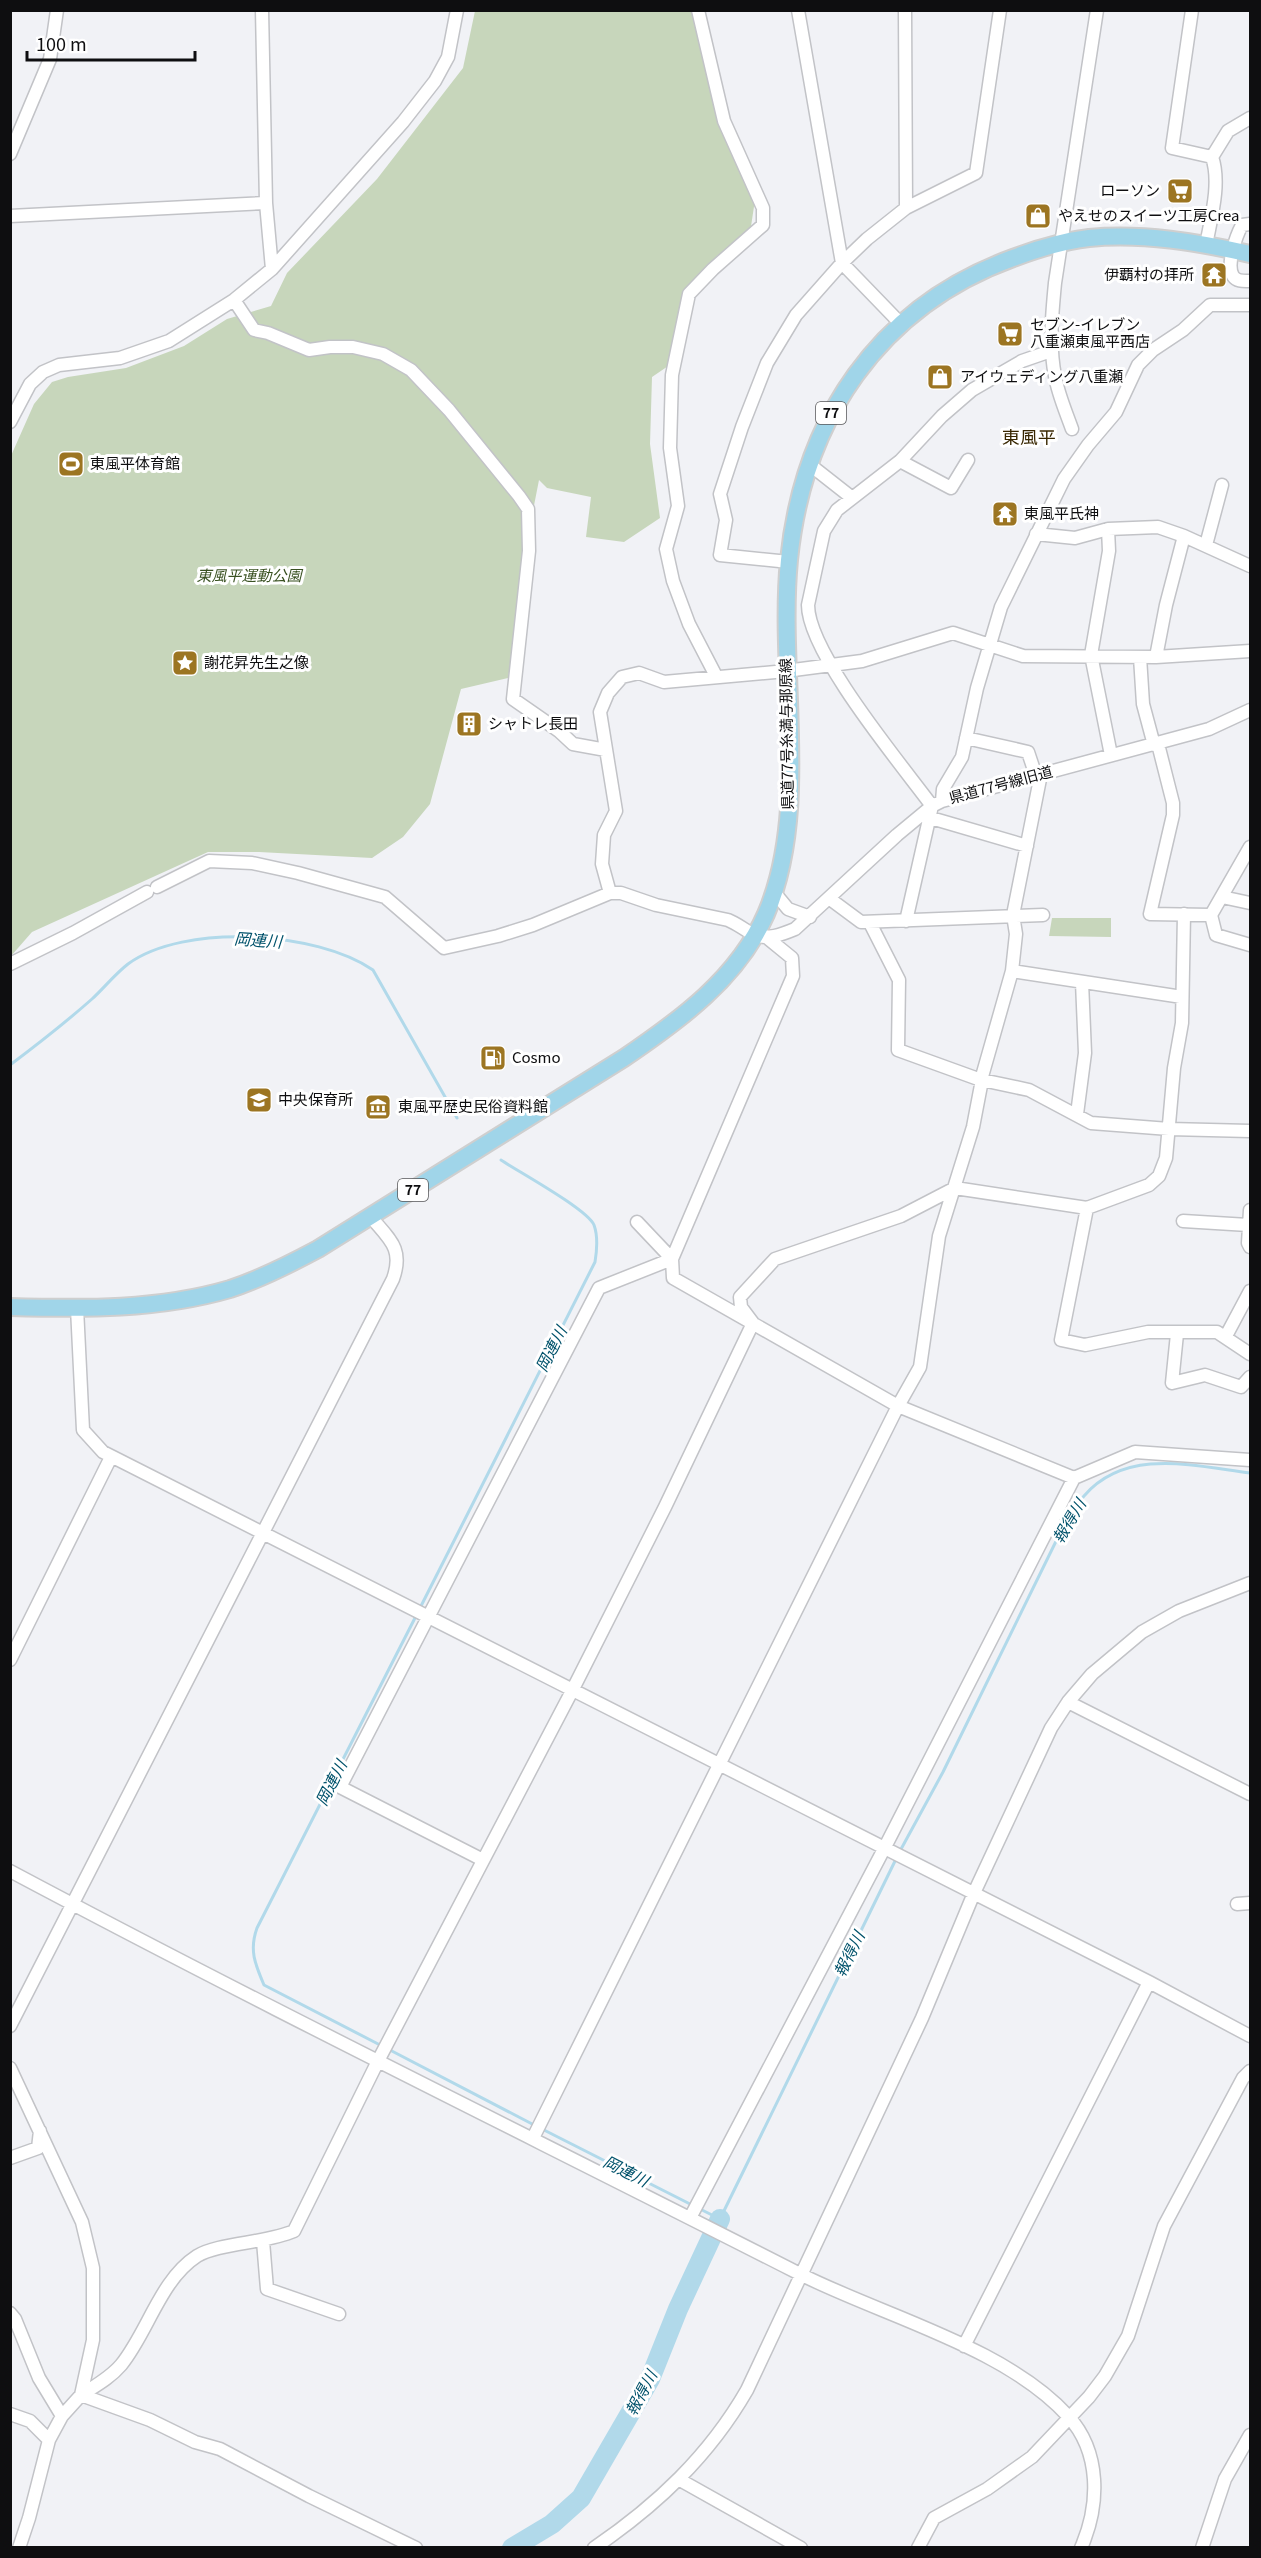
<svg xmlns="http://www.w3.org/2000/svg" width="1261" height="2558" font-family="Georgia,'Noto Sans JP',serif">
<style>
.green{fill:#c7d6bb}
.lines{fill:none;stroke-linecap:round;stroke-linejoin:round}
.stream{stroke:#b1d9ea;stroke-width:3}
.river{stroke:#b1d9ea;stroke-width:20}
.minor-casing{stroke:#c2c3c7;stroke-width:15}
.major-casing{stroke:#cfcfcf;stroke-width:20}
.minor{stroke:#fff;stroke-width:12}
.major{stroke:#a0d5e9;stroke-width:16}
.labels{text-anchor:middle;stroke-width:6;stroke-linejoin:round;paint-order:stroke}
.shield{fill:#fff;stroke:#565658;stroke-width:1.5}
.shield-label{font-size:14px;font-weight:bold;fill:#0e0e10}
.poi-label{font-size:15px;fill:#0e0e10;stroke:#fff;text-anchor:start}
.park-label{font-size:15px;font-style:italic;fill:#395121;stroke:#fff}
.street-label{font-size:15px;fill:#0e0e10;stroke:#fff}
.water-label{font-size:16px;font-style:italic;fill:#01526b;stroke:#fff}
.quarter-label{font-size:18px;fill:#382600;stroke:#fff}
</style>
<rect width="100%" height="100%" fill="#f1f2f6"/>
<path class="green" d="M475,11H697L701,44L755,200L750,233L717,256L685,298L677,360L652,377L650,444L660,518L624,542L586,537L591,497L547,488L539,480L529,531L526,576L508,678L461,689L430,804L403,837L372,858L259,852H208L32,932L11,956L10,458L34,404L52,382L68,377L126,368L184,346L227,319L271,306L287,273L377,179L463,68Z
M1052,918H1111V937L1049,936Z"/>
<g class="lines">
<path class="stream" d="M10,1065C38,1044 66,1022 92,999C104,988 115,974 128,964C184,923 317,931 373,970L457,1118
M420,1608L595,1262C597,1250 598,1236 594,1225C587,1209 519,1172 501,1160
M900,1851L943,1772L1063,1527C1070,1517 1076,1505 1084,1496C1126,1447 1195,1466 1250,1473
M382,2046L264,1985C255,1964 249,1950 257,1928L417,1614
M388,2049L536,2126
M542,2129L694,2206
M700,2209L720,2219L897,1857"/>
<path class="river" d="M512,2548L552,2524L581,2498L650,2379L678,2309L720,2219"/>
<defs>
<path id="minor" d="M262,10L266,203L272,269
M698,10L724,121L763,208V225L713,269L689,294L672,375L670,448L678,506L666,549L673,581L689,624L716,676
M798,10L842,263L900,323
M905,10L906,208
M1192,10L1172,148L1212,157L1228,131L1250,118
M10,154L50,59L57,10
M10,216L266,203
M1250,224L1242,225C1236,236 1226,265 1233,276C1237,282 1244,281 1250,281
M1206,245C1211,218 1221,183 1212,157
M234,300L254,330L268,333L309,350L330,347H353L383,354L411,370L449,410L519,496L528,509L529,551L513,699L559,731L573,744L606,750
M10,422L30,384L43,372L59,365L120,358L169,341L234,300L272,269L403,122L435,81L448,57L457,10
M1072,429C1066,412 1058,394 1055,376C1049,345 1052,314 1055,283L1097,10
M900,461L951,488L968,460
M809,464L851,497
M1108,529L1109,551L1091,655L1111,755
M1036,534L1075,538L1108,529L1158,527L1184,536L1250,566
M1206,545L1222,485
M789,562L720,555L726,520L720,494L742,427L767,363L796,315L842,263L867,239L906,208L976,173L1000,10
M1140,657L1143,704L1154,745
M1156,657L1166,605L1184,536
M966,738L1028,752L1036,776
M1158,744L1173,803V815L1150,914L1211,915
M942,801L943,789L962,757L977,688L1001,607L1064,479L1088,445L1116,412L1138,365L1153,350L1183,330L1210,305H1250
M931,818L1027,846
M1250,847L1211,915L1216,935L1250,945
M157,887L209,861L252,863L298,873L385,897L444,948L498,936L533,925L610,893H621L656,905L728,920C738,924 744,930 753,934C766,941 783,934 795,929L897,835L932,806L942,801L1209,729L1250,710
M774,892L788,909L810,917
M610,893L602,864L604,835L616,811L600,712L608,693L622,677L639,673L664,682L786,671L862,661L953,633L1023,656L1156,657L1250,651
M1222,897L1250,903
M830,899L861,922L1043,915
M906,921L932,806C901,764 808,653 808,605L824,531L837,510L900,461L942,416L972,390L1022,361L1051,351
M870,923L899,980L898,1050L981,1080L1012,971L1016,934L1013,915L1041,774
M10,964L73,933L147,892
M1012,971L1182,997
M1077,1114L1085,1053L1082,982
M1087,1208L1061,1340L1085,1345L1148,1332H1217L1250,1354
M1250,1210L1248,1243L1250,1247
M1183,1221L1248,1225
M637,1222L672,1259L673,1278L898,1406L1074,1478
M77,1308L83,1430L103,1452L1149,1982L1250,2036
M753,1323L741,1307L740,1297L775,1259L901,1216L955,1188L1087,1208L1149,1185L1159,1176L1166,1158L1174,1068L1182,1023L1184,914
M1177,1334L1172,1383L1205,1375L1241,1387L1250,1377
M1226,1336L1250,1291
M10,1660L111,1457
M1068,1702L1250,1794
M483,1860L340,1787L599,1288L672,1259L793,976L792,958L765,936
M10,1871C271,2010 535,2139 798,2273C880,2315 1006,2347 1068,2416C1101,2452 1100,2505 1081,2548
M1237,1904L1250,1903
M10,2026L393,1279C404,1248 389,1239 370,1216
M10,2068L82,2222L93,2268V2340L81,2395L62,2416L49,2440L29,2518L19,2548
M533,2138L898,1406L920,1367L939,1236L973,1127L982,1080L1029,1090L1091,1123L1169,1129L1250,1131
M10,2158L38,2148L40,2131
M690,2218L885,1847L1074,1478L1135,1452L1250,1460
M263,2241L267,2289L339,2314
M10,2313L15,2319L39,2378L62,2416
M964,2346L1149,1982
M81,2395C95,2386 110,2378 121,2365C148,2332 160,2280 197,2256C218,2243 267,2243 294,2231L378,2061L573,1689L665,1507L753,1323
M81,2395L150,2420L195,2442L220,2449L309,2496L416,2548
M10,2414L30,2421L49,2440
M680,2480L801,2548
M594,2548C657,2505 709,2456 747,2390L922,2018L974,1893L1051,1728L1068,1702L1092,1674L1142,1632L1179,1611L1250,1583
M918,2548L934,2518L987,2489L1032,2457L1089,2397L1105,2376L1128,2336L1164,2226L1243,2078L1250,2071
M1202,2548L1225,2479L1250,2435"/>
<path id="major" d="M10,1307C85,1309 158,1310 230,1289C261,1279 290,1264 318,1249L624,1058C680,1020 738,978 766,914C811,809 778,673 789,560C803,420 878,307 1013,258C1037,249 1063,241 1089,238C1143,233 1198,242 1250,254"/>
</defs>
<use href="#minor" class="minor-casing"/>
<use href="#major" class="major-casing"/>
<use href="#minor" class="minor"/>
<use href="#major" class="major"/>
</g>
<defs>
<symbol id="supermarket-square" viewBox="-11 -11 22 22"><rect x="-9" y="-9" width="18" height="18" rx="4" fill="#9c7522" stroke="#fff"/><path d="M-6-5.5h2.5l.6 2H6L4.5 2H-2.5L-4.4-4H-6ZM-1.5 3.2a1.3 1.3 0 1 0 .1 0ZM3 3.2a1.3 1.3 0 1 0 .1 0Z" fill="#fff"/></symbol>
<symbol id="shop-square" viewBox="-11 -11 22 22"><rect x="-9" y="-9" width="18" height="18" rx="4" fill="#9c7522" stroke="#fff"/><path d="M-5-2.5h2.3a2.7 3.5 0 0 1 5.4 0H5L5.5 6h-11ZM-1.5-2.5h3a1.5 2.3 0 0 0-3 0Z" fill="#fff"/></symbol>
<symbol id="temple-square" viewBox="-11 -11 22 22"><rect x="-9" y="-9" width="18" height="18" rx="4" fill="#9c7522" stroke="#fff"/><path d="M0-6L5-2H3V0L6.5 2.5H4V6H1.5V3h-3V6H-4V2.5H-6.5L-3 0V-2H-5Z" fill="#fff"/></symbol>
<symbol id="stadium-square" viewBox="-11 -11 22 22"><rect x="-9" y="-9" width="18" height="18" rx="4" fill="#9c7522" stroke="#fff"/><path d="M0-5a6.5 5 0 1 0 0 10a6.5 5 0 1 0 0-10ZM-3.5-1.8h7v3.6h-7Z" fill="#fff"/></symbol>
<symbol id="sight-square" viewBox="-11 -11 22 22"><rect x="-9" y="-9" width="18" height="18" rx="4" fill="#9c7522" stroke="#fff"/><path d="M0-6L1.8-2.2L6-1.7L2.9 1.2L3.7 5.4L0 3.3L-3.7 5.4L-2.9 1.2L-6-1.7L-1.8-2.2Z" fill="#fff"/></symbol>
<symbol id="building-square" viewBox="-11 -11 22 22"><rect x="-9" y="-9" width="18" height="18" rx="4" fill="#9c7522" stroke="#fff"/><path d="M-4-6H4V6H1V3H-1V6H-4ZM-2.5-4.3h1.7v1.8h-1.7ZM.8-4.3h1.7v1.8H.8ZM-2.5-1h1.7V.8h-1.7ZM.8-1h1.7V.8H.8Z" fill="#fff"/></symbol>
<symbol id="fuel-square" viewBox="-11 -11 22 22"><rect x="-9" y="-9" width="18" height="18" rx="4" fill="#9c7522" stroke="#fff"/><path d="M-5.5-6h7V0h2V4h1.3V-2.5L3-4.5l.8-.8L6-3V5H2.5V1h-1V6h-7ZM-4.2-4.7v3.2H.2V-4.7Z" fill="#fff"/></symbol>
<symbol id="school-square" viewBox="-11 -11 22 22"><rect x="-9" y="-9" width="18" height="18" rx="4" fill="#9c7522" stroke="#fff"/><path d="M0-5L7-2L0 1L-7-2ZM-4 1L0 2.5L4 1V4Q0 6-4 4Z" fill="#fff"/></symbol>
<symbol id="museum-square" viewBox="-11 -11 22 22"><rect x="-9" y="-9" width="18" height="18" rx="4" fill="#9c7522" stroke="#fff"/><path d="M0-6L6-3V-2H-6V-3ZM-5-1h2V3h-2ZM-1-1h2V3h-2ZM3-1h2V3H3ZM-6 4H6V6H-6Z" fill="#fff"/></symbol>
</defs>
<g fill-rule="evenodd">
<use href="#supermarket-square" x="1165" y="176" width="30" height="30"/>
<use href="#shop-square" x="1023" y="201" width="30" height="30"/>
<use href="#temple-square" x="1199" y="260" width="30" height="30"/>
<use href="#supermarket-square" x="995" y="319" width="30" height="30"/>
<use href="#shop-square" x="925" y="362" width="30" height="30"/>
<use href="#stadium-square" x="56" y="449" width="30" height="30"/>
<use href="#temple-square" x="990" y="499" width="30" height="30"/>
<use href="#sight-square" x="170" y="648" width="30" height="30"/>
<use href="#building-square" x="454" y="709" width="30" height="30"/>
<use href="#fuel-square" x="478" y="1043" width="30" height="30"/>
<use href="#school-square" x="244" y="1085" width="30" height="30"/>
<use href="#museum-square" x="363" y="1092" width="30" height="30"/>
</g>
<g class="labels">
<g class="shield">
<rect x="816" y="402" width="30" height="22" rx="4.5"/>
<rect x="398" y="1179" width="30" height="22" rx="4.5"/>
</g>
<g class="shield-label">
<text x="831" y="418">77</text>
<text x="413" y="1195">77</text>
</g>
<g class="poi-label">
<text x="1160" y="196" text-anchor="end">ローソン</text>
<text x="1058" y="221">やえせのスイーツ工房Crea</text>
<text x="1194" y="280" text-anchor="end">伊覇村の拝所</text>
<text x="1030" y="330">セブン-イレブン<tspan x="1030" dy="17">八重瀬東風平西店</tspan></text>
<text x="960" y="382">アイウェディング八重瀬</text>
<text x="90" y="469">東風平体育館</text>
<text x="1024" y="519">東風平氏神</text>
<text x="204" y="668">謝花昇先生之像</text>
<text x="488" y="729">シャトレ長田</text>
<text x="512" y="1063">Cosmo</text>
<text x="278" y="1105">中央保育所</text>
<text x="398" y="1112">東風平歴史民俗資料館</text>
</g>
<g class="park-label">
<text x="249" y="581">東風平運動公園</text>
</g>
<g class="street-label">
<text transform="translate(787 734) rotate(-91)" y="5">県道77号糸満与那原線</text>
<text transform="translate(1001 785) rotate(-15)" y="5">県道77号線旧道</text>
</g>
<g class="water-label">
<text transform="translate(258 940) rotate(4)" y="6">岡連川</text>
<text transform="translate(551 1349) rotate(-63)" y="6">岡連川</text>
<text transform="translate(1069 1521) rotate(-59)" y="6">報得川</text>
<text transform="translate(331 1783) rotate(-63)" y="6">岡連川</text>
<text transform="translate(849 1954) rotate(-64)" y="6">報得川</text>
<text transform="translate(626 2171) rotate(27)" y="6">岡連川</text>
<text transform="translate(641 2393) rotate(-62)" y="6">報得川</text>
</g>
<g class="quarter-label">
<text x="1029" y="444">東風平</text>
</g>
</g>
<rect width="1261" height="2558" fill="none" stroke="#0e0e10" stroke-width="24"/>
<path d="M27 51v9h168v-9" fill="none" stroke="#0e0e10" stroke-width="3"/>
<text x="36" y="51" font-size="18" fill="#0e0e10" stroke="#ffffff" stroke-width="4.5" paint-order="stroke">100 m</text>
</svg>
